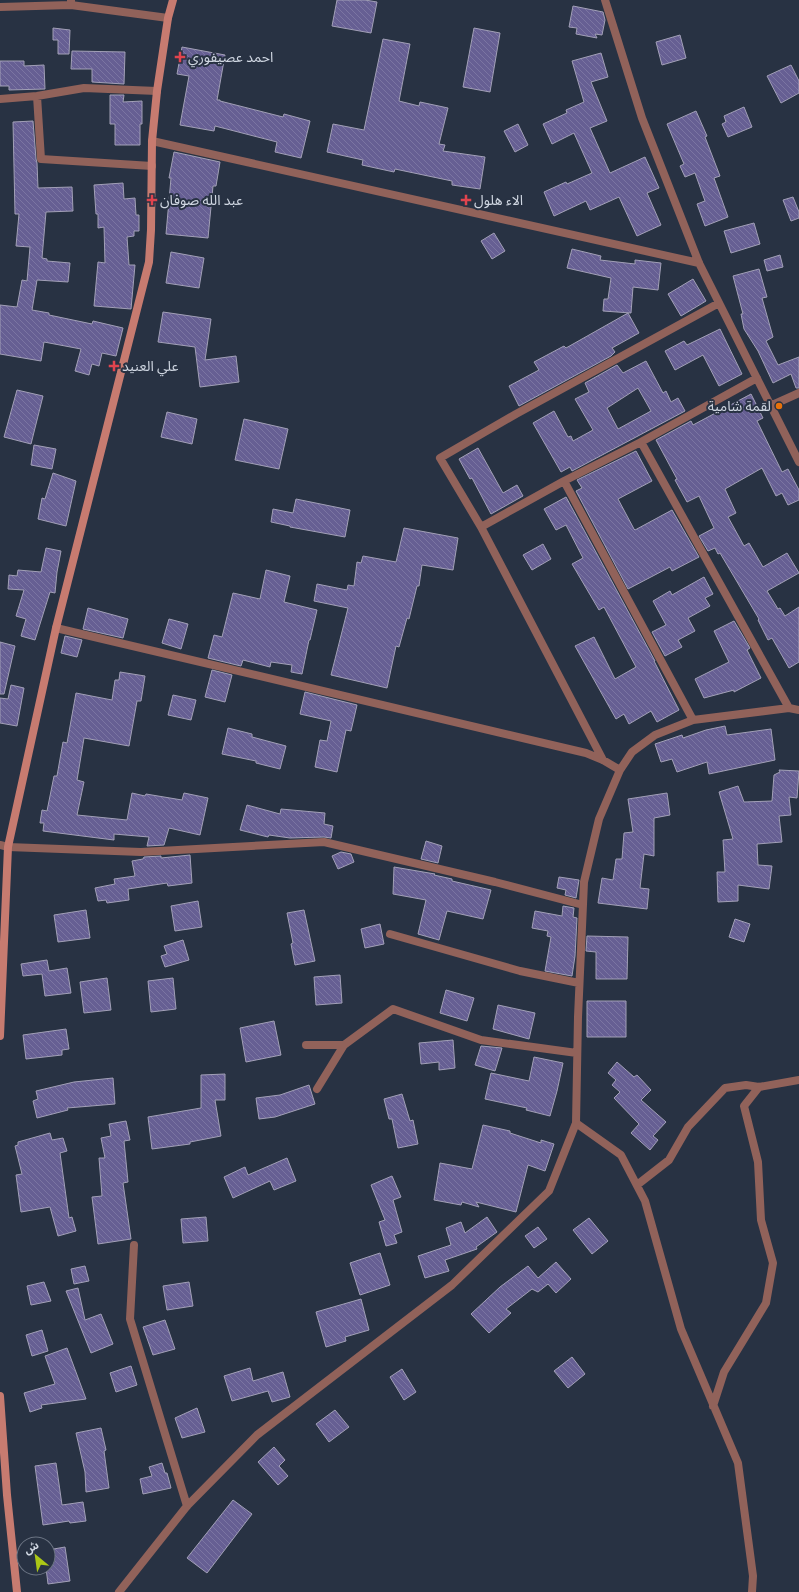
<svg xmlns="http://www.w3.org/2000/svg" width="799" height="1592" font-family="Karla,'Noto Sans Arabic',sans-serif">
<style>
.building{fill:url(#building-back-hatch);stroke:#a2a0b7;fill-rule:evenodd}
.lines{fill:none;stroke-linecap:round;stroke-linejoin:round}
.street{stroke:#91625a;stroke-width:8}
.secondary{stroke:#c77b70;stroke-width:8}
.health-dot{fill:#e0444e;stroke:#283243;stroke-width:1.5}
.food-dot{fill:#e8710a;stroke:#283243;stroke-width:1.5}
.labels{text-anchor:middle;stroke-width:4;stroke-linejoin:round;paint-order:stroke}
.poi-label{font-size:14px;fill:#d0d7e2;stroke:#283243;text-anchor:start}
</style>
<defs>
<pattern id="building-back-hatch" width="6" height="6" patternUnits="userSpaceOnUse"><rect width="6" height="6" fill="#665f93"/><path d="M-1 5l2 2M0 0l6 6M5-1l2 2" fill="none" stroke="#7b75a2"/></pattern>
</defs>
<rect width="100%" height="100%" fill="#283243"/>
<path class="building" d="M337,0H365L377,2L371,33L332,26Z
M573,6L603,12L605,20L602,35L595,34L597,38L576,34L577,28L569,27Z
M53,28L70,30L69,54H58V40H53Z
M474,28L500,33L490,92L463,87Z
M680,35L686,58L662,65L656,42Z
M383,39L410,44L399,101L419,106L420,102L448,108L439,144L445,145L443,151L485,157L480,189L452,185V181L395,169L394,172L362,165L363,160L327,152L333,124L364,130Z
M182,47L225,55L217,100H220V101L283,117L284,114L310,121L301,158L275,152L277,142L215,126L214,131L180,125L189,76L177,74Z
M72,51L125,52L124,84L92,82V69H71Z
M601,53L608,77L591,82L607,121L590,128L610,173L645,157L659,188L647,193L661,225L637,236L619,197L590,210L586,201L554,216L544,192L566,182L567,184L592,173L574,133L552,144L543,124L567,113L566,110L584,102L572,61Z
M0,61H24V66L44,65L45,89L9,90V86H0Z
M791,65L799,81V93L781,103L767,76Z
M110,95H124L123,102L142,101V124H140V145H115V124H110Z
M744,107L752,127L728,137L722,124L726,122L724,116Z
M696,111L707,136L705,137L720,176L714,178L728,217L705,226L697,204L705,201L695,173L685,177L680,166L684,164L667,124Z
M33,121L36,159L37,163L38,188L72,187L73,211L46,212L42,258L47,259V261L70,263L68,282L37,280L32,310L49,313V315L92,324L93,321L123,328L116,356L102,353L99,366L92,364L89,375L75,371L81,349L44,342L41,361L0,354V305L17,307L22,280L27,281L30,247L16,246L19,214H15L13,122Z
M518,124L528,145L515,152L504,131Z
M174,152L220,162L216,186H213L208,238L166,234L171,178H169Z
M123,183L124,199L135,198L136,215H139V231H134V236L127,237L129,265H135L131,309L94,306L98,262L105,263L104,227L98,228V214H96L94,185Z
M793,197L799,212V218L791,221L783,200Z
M754,223L760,244L731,253L724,231Z
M494,233L505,251L492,259L481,241Z
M572,249L601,256L600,260L635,264V260L661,263L658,290L633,287L631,313L603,311L604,299H608L611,278L567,268Z
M171,252L204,258L199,288L166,283Z
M780,255L783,267L767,271L764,260Z
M759,269L767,297L762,298L773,337L766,341L778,365L799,357V388H796L791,374L773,383L758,351L744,329L741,314H743L733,276Z
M693,279L706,301L681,316L668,294Z
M163,312L211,319L205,360L236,356L239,382L200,387L195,347L158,342Z
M628,313L639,333L612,348L615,352L611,356L519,406L509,386L539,370L534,362L564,346L566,348Z
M720,329L742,374L719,386L703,355L675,370L665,351L684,341L687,345Z
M646,361L663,393L666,391L671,402L678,398L685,411L572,471L570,467L561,472L533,423L554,411L568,437L571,436L573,441L593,430L575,399L589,392L585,383L617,365L623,373ZM638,388L651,411L618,429L607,408Z
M17,390L43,396L31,444L4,437Z
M751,394L763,418L757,421L782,472L788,469L799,490V500L788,505L782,493L776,496L762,468L725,489L736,513L728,517L744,546L749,543L763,567L787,553L799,573L767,591L778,609L780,608L785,616L799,607V662L789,668L772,638L768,640L758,620L759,619L720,553L718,554L715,548L708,551L699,536L714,528L699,496L687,502L675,480L677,479L656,440L691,421L693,425Z
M167,412L197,419L192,444L161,437Z
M244,419L288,429L279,469L235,460Z
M34,445L56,449L52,469L31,465Z
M478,448L503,493L517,485L523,496L491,514L472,478L470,479L459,459Z
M636,451L652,481L618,499L634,529L635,530L672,510L699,557L672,571L670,567L628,589L576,491L582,488L577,480Z
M53,473L76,481L66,526L38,519L42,498L45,499Z
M566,497L655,661H654L679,710L657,722L651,711L629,724L624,714L616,719L575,646L594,637L615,679L636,667L604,607L599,610L572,564L583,558L566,525L556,530L544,509Z
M296,499L350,510L345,537L290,527V526L271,522L273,509L293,513Z
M404,528L458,538L453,570L422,565L419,586H417L409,619L407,618L399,647L396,646L387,688L331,675L348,608L314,601L317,584L347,590L348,585L354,586L357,562L361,563L363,556L396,562Z
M543,544L551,559L532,570L523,555Z
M46,548L61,551L57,572L55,593L50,592L35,640L21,636L26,619L16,616L24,590L8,589L9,575L17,576L18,570L41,572Z
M266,570L290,576L284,602L317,610L310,640H309L302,674L291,672L292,665L271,662L270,667L243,660L241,666L208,658L214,635L222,637L233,593L260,599Z
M704,577L713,594L705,598L710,606L688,618L695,631L678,640L682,647L665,656L652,632L666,625L653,601L670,591L672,595Z
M88,608L128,619L123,638L83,629Z
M169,619L188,624L181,649L162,643Z
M734,621L750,648L747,650L761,678L734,692V690L704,698L695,679L729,662L714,631Z
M65,636L82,640L77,657L61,653Z
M0,642L15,646L4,694H0Z
M212,670L232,675L225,702L205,697Z
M120,672L145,676L141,701H137L129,746L84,738L77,780L84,782L77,815L127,820L132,793L145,796L146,794L182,800L184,793L208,798L200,835L169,828L164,845L147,846L149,837L114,834V840L43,831L44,823H40L42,810L47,811L54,776H57L63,742L67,743L76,693L112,700L115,680H119Z
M11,685L24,688L17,726L0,723V698L8,699Z
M305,692L357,705L351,731L346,730L337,772L315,767L320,740L327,741L331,721L300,714Z
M173,695L196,700L191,720L168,715Z
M725,726L727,735L771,729L775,760L709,774L707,762L677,772L672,759L661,762L655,744L682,735L683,738L706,730Z
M228,728L252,734V737L286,746L280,769L256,763V761L222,754Z
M779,770L799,771L797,798L789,797L791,815L779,816L782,842L757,844L758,865L772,866L769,889L738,885V901L718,902L717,872H725L723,840L733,839L719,792L738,786L744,802L772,801L774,775L780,772Z
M667,793L670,815L654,818V856L644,854L640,888L649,889L647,909L598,903L602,878L613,880L616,859H622L624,833L633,832L628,799Z
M247,805L280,814L281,809L325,813L324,824L333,826L331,838L324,837L290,838L269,835L268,837L240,830Z
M426,841L442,846L438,863L421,859Z
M341,852L351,854L354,862L338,869L332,856Z
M190,855L192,883L168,886L167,883L128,889L129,900L107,903L106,900L98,901L95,888L115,884L114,879L135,876L132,861L143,859L144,857L161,856V858Z
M394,867L435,874L434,875L452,879V881L491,890L483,919L447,911L439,940L418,934L426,900L393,894Z
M559,877L579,880L576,898L565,895L566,890L557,888Z
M198,901L202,927L175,931L171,906Z
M563,906L574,908L573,917L577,918L575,956L572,976L545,971L551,937L547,936L548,931L532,928L535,911L562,916Z
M86,910L90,938L58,942L54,915Z
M304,910L315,961L295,965L291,944L293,943L287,913Z
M735,919L750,924L744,942L729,937Z
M380,924L384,944L365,948L361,929Z
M587,936L628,937L627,979H596V952L586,951Z
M183,940L189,960L165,967L161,956L167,954L164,946Z
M47,960L49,971L67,968L71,993L45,996L42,974L23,976L21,964Z
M340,975L342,1003L316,1005L314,977Z
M107,978L111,1010L84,1013L80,982Z
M173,978L176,1009L151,1012L148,981Z
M446,990L474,998L467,1021L440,1013Z
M587,1001H626V1037H587Z
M498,1005L535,1013L529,1039L493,1029Z
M274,1021L281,1055L246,1062L240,1028Z
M66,1029L69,1049L62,1050V1055L26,1059L23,1035Z
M453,1040L455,1068L439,1070V1062L421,1064L419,1043Z
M481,1046L502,1048L495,1071L475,1065Z
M534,1057L563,1063L557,1091L550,1116L526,1110L527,1108L485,1099L491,1073L529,1081Z
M617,1062L634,1077L637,1075L651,1090L641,1100L666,1122L653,1136L658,1140L650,1150L631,1133L639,1124L614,1098L620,1092L612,1085L616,1080L608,1073Z
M225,1074V1100H215L221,1136L190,1142V1144L152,1149L148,1117L201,1108V1075Z
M113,1078L115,1104L67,1108L68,1110L37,1118L33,1101L38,1099L36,1091L74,1082Z
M309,1085L315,1104L275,1117L259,1119L256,1098L280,1095Z
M402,1094L410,1121L413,1120L418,1144L398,1148L392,1119H389L384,1099Z
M126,1121L130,1140L124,1141L128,1182L123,1183L131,1239L98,1244L92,1197L102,1196L99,1158H105L101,1138L111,1136L109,1124Z
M483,1125L510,1131V1133L541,1143V1140L554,1144L545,1171L528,1165L516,1212L476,1202L479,1207L462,1202L461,1205L434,1200L440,1163L472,1169Z
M50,1133L52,1140L63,1138L67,1151L60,1153L69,1218L72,1217L76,1231L58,1236L50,1207L21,1212L16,1175L22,1174L15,1146L18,1145V1142Z
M287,1158L296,1181L274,1190L270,1181L233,1198L224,1177L245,1167L248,1175Z
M392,1176L401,1197L393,1200L402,1232L394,1235L397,1243L386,1246L379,1222L385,1220L371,1185Z
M206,1217L208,1241L183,1243L181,1219Z
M487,1217L497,1232L476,1247L477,1249L445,1260L449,1271L425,1278L418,1256L451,1245L446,1228L461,1222L465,1233Z
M589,1218L608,1241L592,1254L573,1230Z
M538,1227L547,1239L534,1248L525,1236Z
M380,1253L390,1285L360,1295L350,1263Z
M556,1262L571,1279L556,1293L548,1284L538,1292L532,1289L506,1309L511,1313L489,1333L471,1314L500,1287L528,1266L538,1278Z
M85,1266L89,1281L74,1284L71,1269Z
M44,1282L51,1301L31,1305L27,1286Z
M189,1282L193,1306L167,1310L163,1286Z
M78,1288L85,1320L101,1314L113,1344L91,1353L66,1291Z
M361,1299L369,1330L345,1337L346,1341L326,1347L316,1312Z
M165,1320L175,1349L153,1355L143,1327Z
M42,1330L48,1351L32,1356L26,1335Z
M67,1348L86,1399L41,1405L42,1408L30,1412L24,1393L55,1384L45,1356Z
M572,1357L585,1374L568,1388L554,1371Z
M131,1366L137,1385L116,1392L110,1373Z
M250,1368L253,1381L283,1372L290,1397L272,1402L268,1391L232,1401L224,1376Z
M402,1369L416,1392L404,1400L390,1377Z
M197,1408L205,1432L182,1438L175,1418Z
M335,1410L349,1427L329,1442L316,1424Z
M101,1428L106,1450L104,1451L109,1488L86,1492L85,1472L76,1433Z
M274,1447L285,1460L279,1466L288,1476L278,1485L258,1462Z
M56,1463L62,1505L83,1502L86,1521L70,1523L69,1521L43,1525L35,1466Z
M162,1463L165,1473H167L171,1488L143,1494L140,1479L152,1476L149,1467Z
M233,1500L252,1514L207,1573L187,1558Z
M65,1547L70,1581L48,1584L46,1568H48V1550Z"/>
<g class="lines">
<path class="street" d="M71,0V5L168,18
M605,0L642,118L699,263L799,462
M0,7L71,5
M37,96L41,159L152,166
M0,99L37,96L84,88L157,91
M152,141L699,263
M757,378L641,442L789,708
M770,406L799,393
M564,481L693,720
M481,527L564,481L641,442
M56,628L586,753L603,760L620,770
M603,760L481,527L440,458L516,414L719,303
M0,845L8,847L141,852L324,842L495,882L583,905
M390,934L520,971L579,983
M306,1045H344L393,1009L481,1040L577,1053
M317,1089L344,1045
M576,1123L621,1155L645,1201L681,1329L738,1463L753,1576L752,1592
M637,1185L669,1160L688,1127L725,1088L746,1085L759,1087L799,1080
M134,1245L130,1319L187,1506
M713,1406L724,1372L766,1303L773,1263L761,1220L758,1162L744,1106L759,1087
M119,1592L187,1506L257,1435L452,1285L549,1191L576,1123L578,1017L584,882L599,819L620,770L632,752L655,735L693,720L789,708L799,710"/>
<path class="secondary" d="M0,1036L8,847L56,628L149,262L151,230L152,141L157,91L168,18L173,0
M0,1396L7,1495L17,1592"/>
</g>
<g class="health-dot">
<path d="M178 51h4v4h4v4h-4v4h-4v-4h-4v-4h4z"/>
<path d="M150 194h4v4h4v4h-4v4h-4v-4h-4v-4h4z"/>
<path d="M464 194h4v4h4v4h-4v4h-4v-4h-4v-4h4z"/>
<path d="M112 360h4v4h4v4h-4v4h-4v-4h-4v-4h4z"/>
</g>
<circle class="food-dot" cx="779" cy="406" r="4"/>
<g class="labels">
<g class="poi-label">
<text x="188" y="62">احمد عصيفوري</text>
<text x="160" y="205">عبد الله صوفان</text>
<text x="474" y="205">الاء هلول</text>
<text x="122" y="371">علي العنيد</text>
<text x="771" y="411" text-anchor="end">لقمة شامية</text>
</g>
</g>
<g transform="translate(36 1556) rotate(331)"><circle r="19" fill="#283243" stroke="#6b7483"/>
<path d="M0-3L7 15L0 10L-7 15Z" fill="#abc716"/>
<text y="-6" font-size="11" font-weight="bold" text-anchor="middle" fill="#d0d7e2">ش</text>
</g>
</svg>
